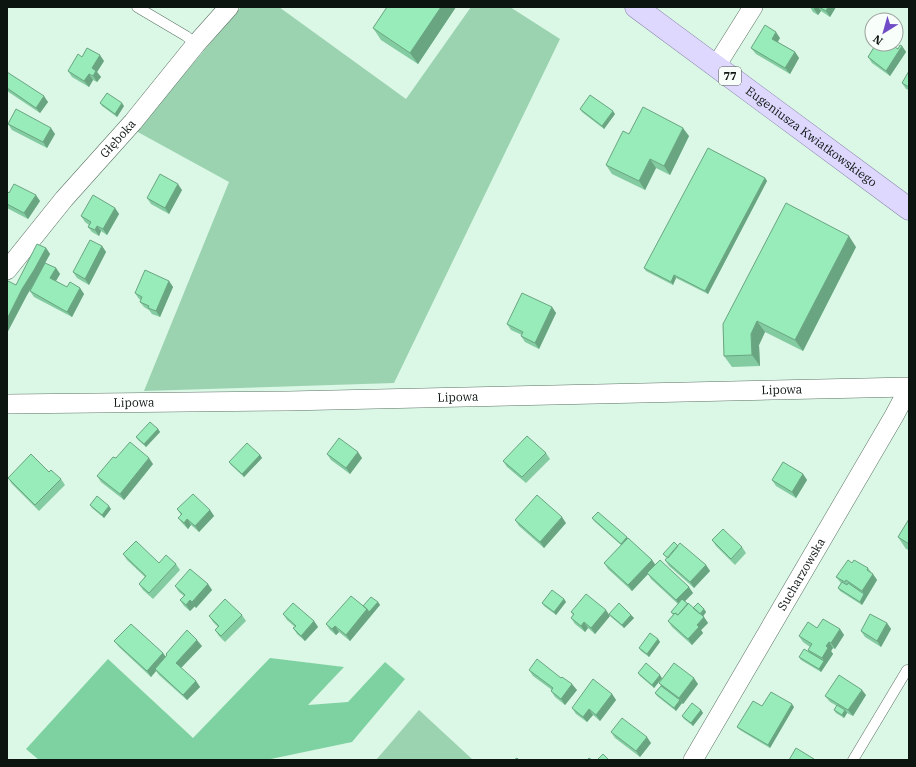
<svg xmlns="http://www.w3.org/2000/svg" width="916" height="767" font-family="'IBM Plex Serif',serif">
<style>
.green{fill:#9bd3b1}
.forest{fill:#7ed2a1}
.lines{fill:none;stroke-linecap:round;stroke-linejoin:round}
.lane-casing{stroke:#5c7465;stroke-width:11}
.street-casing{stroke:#5c7465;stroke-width:20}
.primary-casing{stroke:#8883aa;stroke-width:23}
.lane{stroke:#fff;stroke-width:10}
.street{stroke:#fff;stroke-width:19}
.primary{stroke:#dfd8fe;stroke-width:22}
.wall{fill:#83cba0}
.shaded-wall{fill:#6aa582}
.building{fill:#98ecba;stroke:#6aa582}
.labels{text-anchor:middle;stroke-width:4;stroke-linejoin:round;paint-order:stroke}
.shield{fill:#f8fefa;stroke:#535b56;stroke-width:1}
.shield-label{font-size:11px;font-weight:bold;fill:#0c1510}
.street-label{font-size:12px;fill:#0c1510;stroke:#f8fefa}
</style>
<rect width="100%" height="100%" fill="#dbf7e5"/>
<path class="green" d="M241,7H279L406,99L471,7H510L560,39L394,383L144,391L229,182L136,131Z
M419,710L472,759L473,760H376Z"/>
<path class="forest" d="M270,658L344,667L308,705L348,702L385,662L405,679L352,742L266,760H39L26,749L108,659L193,738Z"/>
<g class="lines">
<defs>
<path id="lane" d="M137,7L186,36L196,44
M853,760L907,670"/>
<g id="street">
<path d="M716,66L753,7"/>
<path id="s1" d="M7,270L64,199L133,122L196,44L229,7"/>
<path id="s2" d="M7,404L288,401L909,387"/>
<path id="s3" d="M693,760L894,416L909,388"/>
</g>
<g id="primary">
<path id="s4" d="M636,7L909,209"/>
</g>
</defs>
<use href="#lane" class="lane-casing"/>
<use href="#street" class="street-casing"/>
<use href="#primary" class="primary-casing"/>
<use href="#lane" class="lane"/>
<use href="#street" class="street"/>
<use href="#primary" class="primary"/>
</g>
<path class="wall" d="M387,7H456L418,64L381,40L373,28Z
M810,7H836L830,17L821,11L818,15L813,12Z
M780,38L778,42L795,52L799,58L790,74L756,54L751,48Z
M876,44H894L895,46V47L898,49L902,46L906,52L890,76L872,63L868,57Z
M82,57L104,61L97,72L101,77L97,82L93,80L89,87L72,77L68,71Z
M909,71V90L906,89L902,83Z
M7,72L48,102L40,113L7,91Z
M100,103L124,106L117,117L102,106Z
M580,109L615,114L604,129L582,112Z
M8,124L55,134L47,148L12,130Z
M629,134L689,136L670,175L656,168L645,190L612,174L606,165Z
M765,178L767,181L708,294L676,278L673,285L646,271L644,268Z
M182,190L169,214L151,204L147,198Z
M7,191L9,193L40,201L28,219L7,208Z
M115,208L119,214L107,235L101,231L99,236L92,232L88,227L89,225L85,222L81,216Z
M102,246L106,252L89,285L77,278L73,272Z
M856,247L803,351L765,332L759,345L760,366L732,367L724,356L723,324Z
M46,248L50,254L45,263L56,268L60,274L56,281L67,287L80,288L84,294L72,317L34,297L30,291L36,281L27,295L7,333V283L16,285Z
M169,281L173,287L160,317L152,314L149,310L144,307L140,302L141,300L139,299L135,293Z
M552,307L556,313L539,349L525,342L521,336L522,335L511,330L507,324Z
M158,429L160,432L146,447L138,440L136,437Z
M546,453L550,459L526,483L507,467L503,461Z
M327,454L362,458L350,474L331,460Z
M260,455L262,458L244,477L231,465L229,462Z
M116,458L153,464L124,500L101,482L97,476Z
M49,472L61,479L65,485L39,511L12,484L8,478Z
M803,474L807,480L796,498L776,486L772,480Z
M90,505L111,509L104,518L92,508Z
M177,509L210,510L214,516L199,532L191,525L188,529L183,524L178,518L181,515Z
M592,518L627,538L652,560L655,564L693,593L685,601L693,608L704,609L706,612L703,616L708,623L701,630L703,633L692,645L672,627L668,621L673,615L671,612L678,604L651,579L648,574L632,591L608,569L604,563L621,545L594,521Z
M909,519V550L906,549L898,537Z
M515,520L566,523L544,548L519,526Z
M712,540L742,547L746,553L735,565L716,546Z
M678,546L706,565L710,571L694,588L669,566L665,560L667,558L663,554Z
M123,554L159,563L176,564L180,570L153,599L143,590L139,584L145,577L127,560Z
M852,563L868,568L877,580L862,605L840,591L838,588L841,583L836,577Z
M208,584L212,590L196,608L195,606L190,611L184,606L180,600L184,596L179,592L175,586Z
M564,599L566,602L556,615L544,606L542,603Z
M378,602L380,605L350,641L339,632L336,635L330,630L326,624L363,606Z
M571,612L610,616L595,634L588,628L585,632L575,624L571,618L573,615Z
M283,614L314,621L318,627L305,641L297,634L293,628L295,627L287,620Z
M609,614L631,615L634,618L624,628L611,617Z
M242,615L246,621L225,642L219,636L215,630L218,627L213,622L209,616Z
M887,623L891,629L881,647L865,637L861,631Z
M817,628L840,629L844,635L835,649L833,648L831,651L833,654L821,672L801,660L799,657L810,653L808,650L810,647L803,642L799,636Z
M658,639L660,642L649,657L641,651L639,648Z
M114,641L163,653L166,657L167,656L166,654L202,646L181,668L196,681L200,687L187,700L159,675L156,671L151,677L119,647Z
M529,670L577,690L565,705L555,697L551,691L552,690L533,676Z
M638,673L662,678L654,688L640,676Z
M659,683L698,684L683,704L682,703L676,711L657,696L655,693L661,686Z
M612,694L616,700L600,721L593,715L587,722L576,714L572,708Z
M866,695L853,716L847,713L844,718L836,713L834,710L837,706L830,702L825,696Z
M762,706L794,707L770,748L740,730L737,727Z
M701,710L703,713L693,726L684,719L682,716Z
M611,732L651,743L640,757L615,738Z"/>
<path class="shaded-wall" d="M441,7H456L418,64L410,53Z
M815,7H818L821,11L818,15L814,9Z
M828,7H836L830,17L826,11Z
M776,32L780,38L776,44L772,39Z
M890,44H894L895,46L894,49Z
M902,46L906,52L890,76L886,71Z
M795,52L799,58L790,74L785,68Z
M100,55L104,61L97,72L101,77L97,82L93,76L92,68Z
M89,74L93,80L89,87L84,81Z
M44,96L48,102L40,113L36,108Z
M122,103L124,106L117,117L115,114Z
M613,111L615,114L604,129L602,126Z
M51,128L55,134L47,148L43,142Z
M683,128L689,136L670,175L664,166Z
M650,159L656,168L645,190L639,181Z
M765,178L767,181L708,294L705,291Z
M178,184L182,190L169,214L165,208Z
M36,195L40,201L28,219L24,213Z
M115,208L119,214L107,235L103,229Z
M97,226L101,231L99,236L95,230Z
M849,236L856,247L803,351L795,340Z
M102,246L106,252L89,285L85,279Z
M46,248L50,254L38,276L27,295L7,333V319L22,289Z
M56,268L60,274L54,284L50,278Z
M674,275L676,278L673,285L671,282Z
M169,281L173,287L160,317L156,311Z
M80,288L84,294L72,317L67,312Z
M552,307L556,313L539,349L535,343Z
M757,321L765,332L759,345L760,366L752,355L751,334Z
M158,429L160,432L146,447L144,444Z
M358,452L362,458L350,474L346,468Z
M260,455L262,458L244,477L242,474Z
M149,458L153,464L124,500L120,494Z
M803,474L807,480L796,498L792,492Z
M109,506L111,509L104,518L102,515Z
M210,510L214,516L199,532L195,526Z
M562,517L566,523L544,548L540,542Z
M187,519L191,525L188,529L184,523Z
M627,537L629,540L623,547L621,544Z
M652,560L656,566L647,573L648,574L632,591L628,585Z
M706,565L710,571L694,588L690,582Z
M873,574L877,580L862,605L860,602L864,594L862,591Z
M208,584L212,590L196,608L192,602Z
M689,587L693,593L680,606L676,600Z
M564,599L566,602L556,615L554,612Z
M190,600L195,606L190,611L186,605Z
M378,602L380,605L350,641L346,635L367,609Z
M704,609L706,612L702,618L700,615Z
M606,610L610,616L595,634L591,628Z
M631,615L634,618L624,628L622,625Z
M704,617L708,623L701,630L703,633L692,645L688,639L697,625Z
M314,621L318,627L305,641L301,636Z
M584,622L588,628L585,632L581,626Z
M887,623L891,629L881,647L877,641Z
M335,626L339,632L336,635L332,629Z
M840,629L844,635L835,649L831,643Z
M658,639L660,642L649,657L647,654Z
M197,640L202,646L180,669L176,663Z
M829,642L833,648L831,651L833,654L821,672L819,669L824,661L822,658L826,646Z
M163,653L167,659L155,669L156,671L151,677L147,671Z
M660,675L662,678L654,688L652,685Z
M694,678L698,684L683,704L679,698Z
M196,681L200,687L187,700L183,695Z
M572,684L577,690L565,705L561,699Z
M862,690L866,695L853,716L848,710Z
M612,694L616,700L600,721L596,715Z
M680,700L682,703L676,711L674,708Z
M792,704L794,707L770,748L768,745Z
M589,709L593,715L587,722L583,717Z
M701,710L703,713L693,726L691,723Z
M845,710L847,713L844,718L842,715Z
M647,737L651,743L640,757L636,751Z"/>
<path class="building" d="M387,7H441L410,53L373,28Z
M819,7H828L826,11Z
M765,25L776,32L772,39L795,52L785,68L751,48Z
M876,44H890L898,49L900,45L902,46L886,71L868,57Z
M87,48L100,55L92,68L96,71L93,76L89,74L84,81L68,71L78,54L82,57Z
M909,71V87L902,83Z
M7,72L44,96L36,108L7,88Z
M107,93L122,103L115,114L100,103Z
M590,95L613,111L602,126L580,109Z
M643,107L683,128L664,166L650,159L639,181L606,165L623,131L629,134Z
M16,109L51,128L43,142L8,124Z
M708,148L765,178L705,291L674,275L671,282L644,268Z
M160,174L178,184L165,208L147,198Z
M14,184L36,195L24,213L7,204V191L9,193Z
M93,195L115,208L103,229L97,226L95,230L88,227L91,222L81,216Z
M786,203L849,236L795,340L757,321L751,334L752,355L724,356L723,324Z
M90,240L102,246L85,279L73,272Z
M37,244L46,248L34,270L22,289L7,319V283L8,281L16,285Z
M45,263L56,268L50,278L67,287L70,282L80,288L67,312L30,291Z
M145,270L169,281L156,311L148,308L149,306L140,302L142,297L135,293Z
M522,293L552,307L535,343L521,336L523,332L507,324Z
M150,422L158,429L144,444L136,437Z
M527,436L546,453L522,477L503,461Z
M339,438L358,452L346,468L327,454Z
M130,442L149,458L120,494L97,476L113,457L116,458Z
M247,443L260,455L242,474L229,462Z
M31,454L49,472L51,470L61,479L35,505L8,478Z
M783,462L803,474L792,492L772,480Z
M193,494L210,510L195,526L187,519L184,523L178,518L182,514L177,509Z
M537,495L562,517L540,542L515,520Z
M97,496L109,506L102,515L90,505Z
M598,512L627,537L621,544L592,518Z
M909,519V544L898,537Z
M723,529L742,547L731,559L712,540Z
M628,538L652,560L628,585L604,563Z
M136,541L159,563L166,555L176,564L149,593L139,584L146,576L123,554Z
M674,542L678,546L668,558L663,554Z
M680,543L706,565L690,582L665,560Z
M660,560L689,587L676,600L647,573Z
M848,560L852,563L854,560L868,568L867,570L873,574L862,591L846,580L845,582L836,577Z
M190,569L208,584L192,602L190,600L186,605L180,600L185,595L175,586Z
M842,582L847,585L848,583L864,594L860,602L838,588Z
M552,590L564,599L554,612L542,603Z
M586,594L606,610L591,628L584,622L581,626L571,618L574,614L571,612Z
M351,596L367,609L346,635L335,626L332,629L326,624Z
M371,597L378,602L369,612L367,609L363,606Z
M225,599L242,615L221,636L215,630L219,626L209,616Z
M682,599L688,604L678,615L675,613L674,614L671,612Z
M293,603L314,621L301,636L293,628L296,626L283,614Z
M619,603L631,615L622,625L609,614Z
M688,603L704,617L697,625L699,627L688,639L668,621L675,613L678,615Z
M698,603L704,609L700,614L693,608Z
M870,614L887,623L877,641L861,631Z
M823,619L840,629L831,643L829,642L826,646L828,648L822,658L808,650L812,644L799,636L808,622L817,628Z
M131,624L163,653L147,671L114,641Z
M187,630L197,640L176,663L196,681L183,695L155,669L167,655L166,654Z
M650,633L658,639L647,654L639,648Z
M804,649L824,661L819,669L799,657Z
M537,659L561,678L562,677L572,684L561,699L551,691L553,688L529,670Z
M646,663L660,675L652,685L638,673Z
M674,663L694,678L679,698L659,683Z
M839,675L862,690L848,710L825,696Z
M593,679L612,694L596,715L589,709L583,717L572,708Z
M661,686L680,700L674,708L655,693Z
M771,692L792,704L768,745L737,727L753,701L762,706Z
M692,703L701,710L691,723L682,716Z
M837,705L845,710L842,715L834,710Z
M622,718L647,737L636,751L611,732Z
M796,748L814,759V760H789Z
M603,754L609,760H597Z
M517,758L519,760H514Z
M589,758L592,760H587Z"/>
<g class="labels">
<rect class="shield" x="719" y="67" width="22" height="18" rx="3"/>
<g class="shield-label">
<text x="730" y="80">77</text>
</g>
<g class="street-label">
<text dy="4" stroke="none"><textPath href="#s4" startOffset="218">Eugeniusza Kwiatkowskiego</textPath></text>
<text dy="4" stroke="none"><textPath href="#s1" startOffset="172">Głęboka</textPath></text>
<text dy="4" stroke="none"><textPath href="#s2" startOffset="775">Lipowa</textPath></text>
<text dy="4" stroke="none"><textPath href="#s2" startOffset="451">Lipowa</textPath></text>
<text dy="4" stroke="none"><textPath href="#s2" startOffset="127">Lipowa</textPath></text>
<text dy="4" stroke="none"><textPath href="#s3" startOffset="215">Sucharzowska</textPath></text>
</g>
</g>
<rect width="916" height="767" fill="none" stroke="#0c1510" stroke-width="16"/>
<g transform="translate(884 32) rotate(217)"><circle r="19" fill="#f8fefa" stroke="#9aa19c"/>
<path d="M0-3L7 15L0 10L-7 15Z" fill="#704dc6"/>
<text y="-6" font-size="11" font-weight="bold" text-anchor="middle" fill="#0c1510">N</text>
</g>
</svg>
